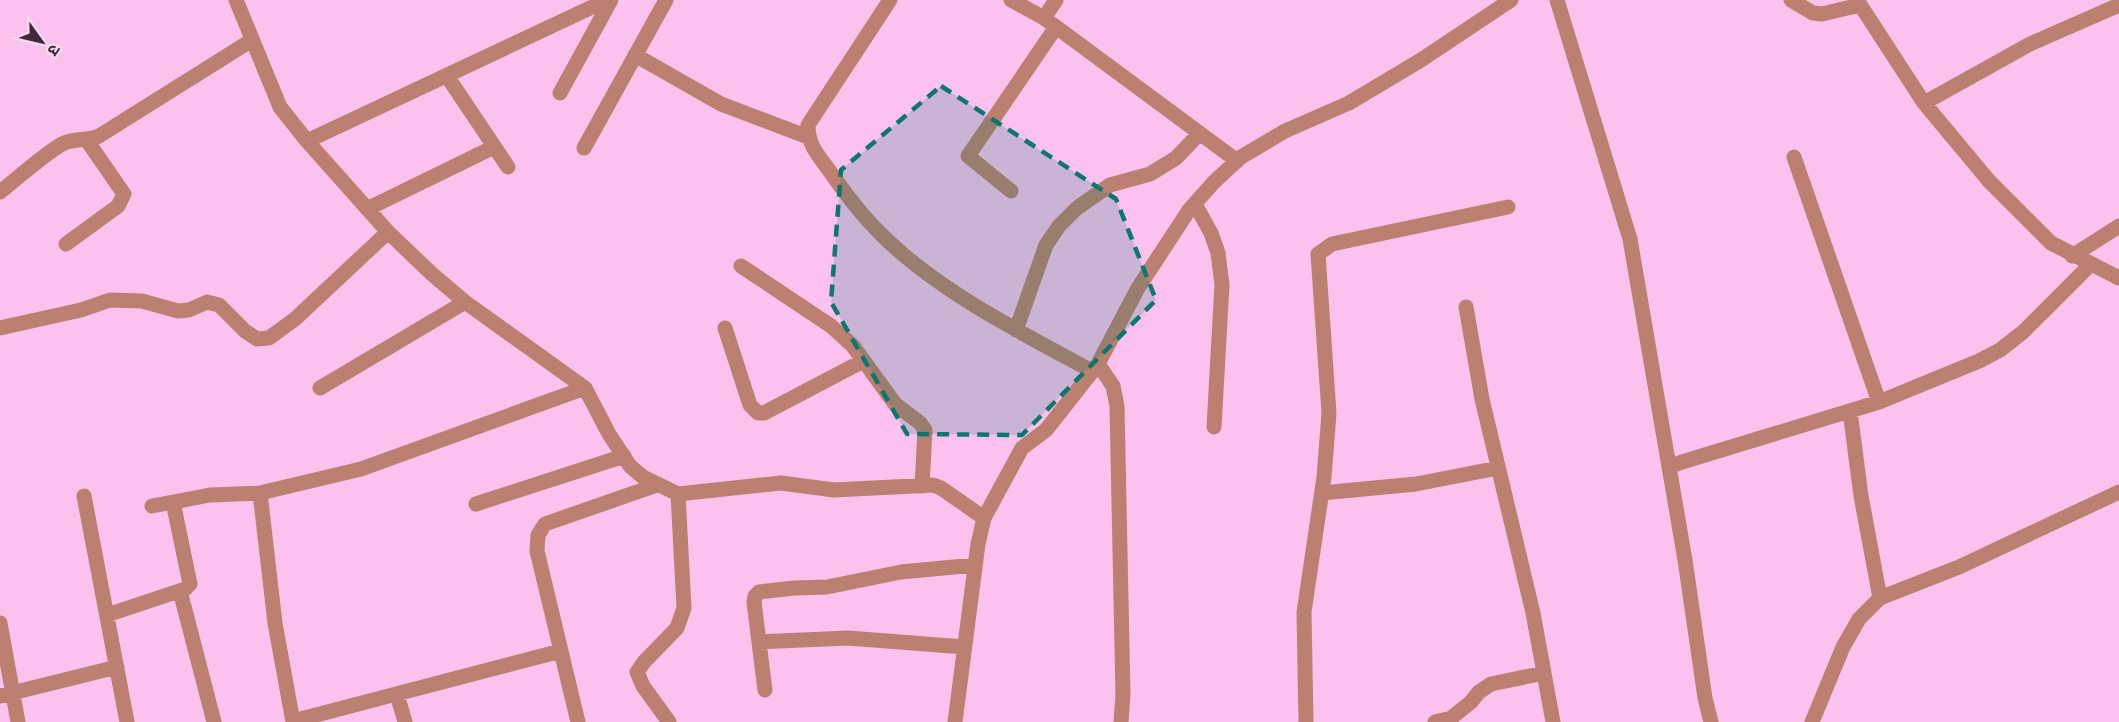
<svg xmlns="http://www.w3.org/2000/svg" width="2119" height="722" font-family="Lora,'Noto Sans Devanagari',serif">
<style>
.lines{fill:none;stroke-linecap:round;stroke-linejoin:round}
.minor{stroke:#bc8071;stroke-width:15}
.marked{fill:#0f766e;fill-opacity:0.2;stroke:#0f766e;stroke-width:4.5;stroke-dasharray:12 8;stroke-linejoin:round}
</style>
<rect width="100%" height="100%" fill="#fbc2ee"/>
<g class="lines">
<path class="minor" d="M236,0L280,107L307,141L388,232L432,274L465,302L585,388L609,434L630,466L643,477L678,494L781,483L834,490L933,485L941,488L984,518
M890,0L808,125C808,146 819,156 831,173C845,193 860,213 877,230C932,288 1022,333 1092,371
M1011,0L1044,18
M1056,0L1044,18L1236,160
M1557,0L1630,239L1685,560L1705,698L1711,722
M1791,0L1813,13L1822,14L1860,5
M1857,0L1924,103L1989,181L2051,243L2119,278
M635,55L721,104L808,137
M447,76L508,167
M560,93L611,0
M1924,103L2030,44L2119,5
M307,141L607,0
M584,148L666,0
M1794,157L1879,402
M1011,191L968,156L1056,27
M0,192C19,177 42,156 62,144C74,138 87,141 99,136L252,40
M1195,204L1211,233L1218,253L1222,285L1214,427
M367,209L494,147
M66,244L118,206L124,194L86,139
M2072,256L2119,226
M741,266L831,326L853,346L895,404L920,423L925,430L922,486
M1466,307L1482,399L1533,613L1553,722
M0,328L81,310L110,300L142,301L178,311L189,310L207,302L219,305L245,331L257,339L269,338L295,319L388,232
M725,328L750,405L758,413H764L863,361
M1016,330L1046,245L1059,226L1077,208L1110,185L1150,174L1176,158L1199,134
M1098,364L1113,386L1117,406L1123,695L1121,722
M320,388L465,302
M1850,411L1861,496L1880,598
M1669,467L1682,462L1879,402L1979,361L2000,350L2023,332L2091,264
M260,493L275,623L293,722
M1322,493L1416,484L1498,468
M84,496L127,722
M476,504L624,456
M152,506L210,495L260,493L361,469L585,388
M180,591L214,722
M107,615L185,589L190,584L173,502
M0,623L18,722
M759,642L848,638L964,647
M765,690L754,602L755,596L759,592L794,588L827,587L901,572L975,565
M397,694L405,722
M0,696L117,667
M293,721L561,651
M578,722L537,551L538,535L545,524L657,485
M669,722L643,686L637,672L644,662L677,628L684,608L678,494
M955,722L978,544L984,518L1022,448L1046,430L1098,364L1138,288L1189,210L1214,182L1241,157L1285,131L1349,103L1421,60L1511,0
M1306,722L1304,612L1324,477L1329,413L1318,254L1332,244L1508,207
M1435,722L1451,718L1471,702L1479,692L1491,684L1544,673
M1812,722L1843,647L1859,619L1880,598L1959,567L2119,492"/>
</g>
<path class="marked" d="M941,86L1116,199L1156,300L1022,435L907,434L831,302L841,170Z"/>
<g transform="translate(42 42) rotate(124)" stroke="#f7daf0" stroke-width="4.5" paint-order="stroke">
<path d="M0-4.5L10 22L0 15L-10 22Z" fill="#43283e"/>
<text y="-9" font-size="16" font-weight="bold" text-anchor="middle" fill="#43283e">उ</text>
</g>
</svg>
